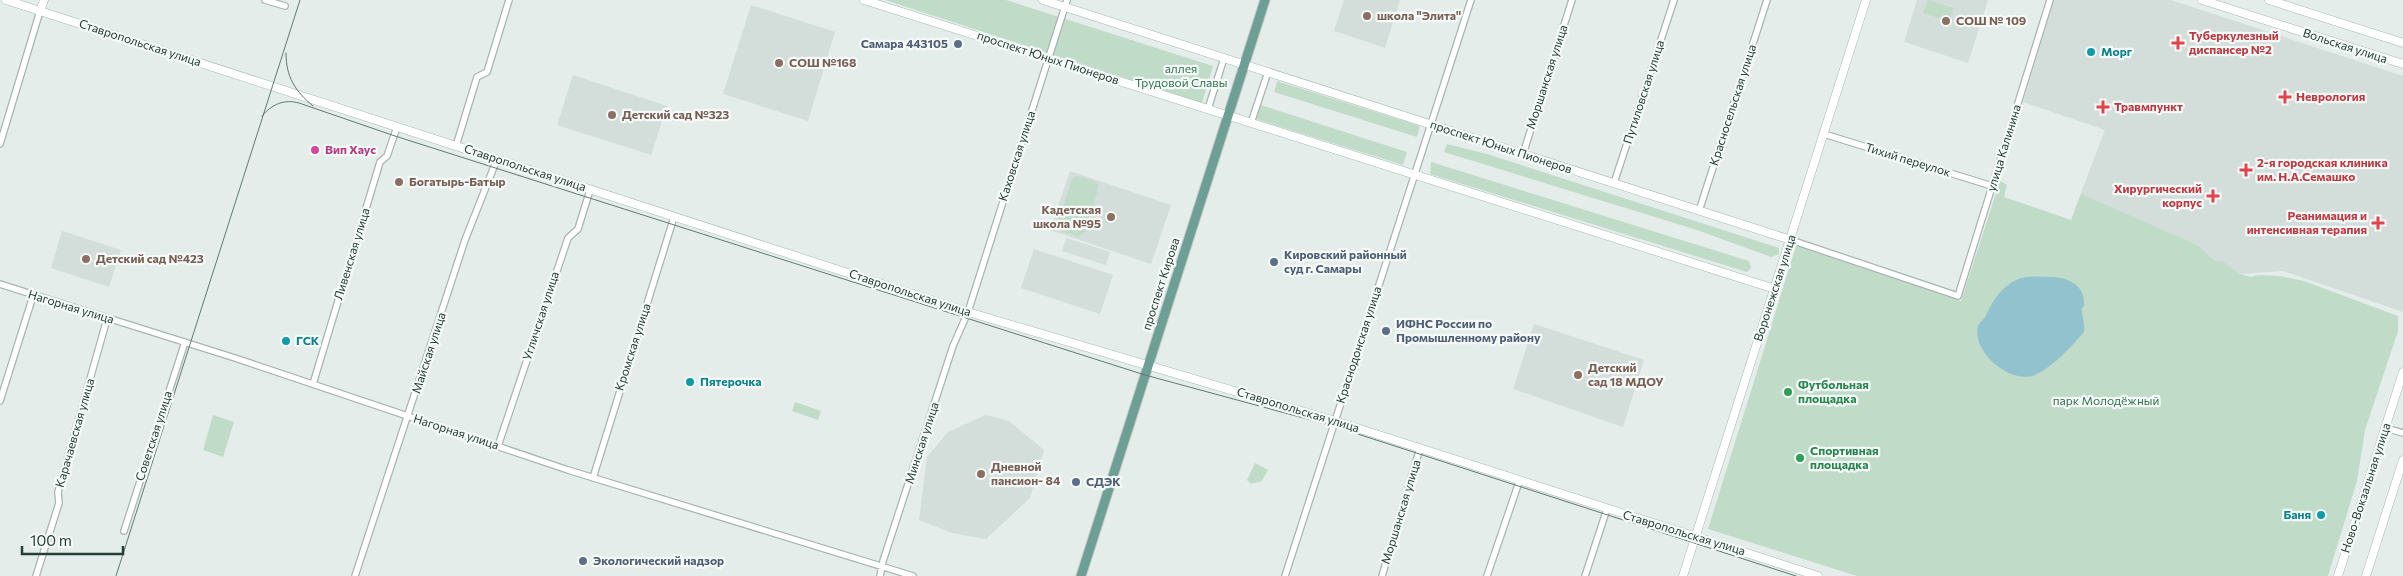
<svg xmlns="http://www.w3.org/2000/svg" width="2403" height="576" font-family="Commissioner,sans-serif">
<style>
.built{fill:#d3ddd9}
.green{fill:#c0dcc9}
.water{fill:#92c2ce}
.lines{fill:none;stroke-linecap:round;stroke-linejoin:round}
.street-casing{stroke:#a8b5b1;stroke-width:8}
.secondary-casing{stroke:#a4b8b2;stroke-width:9}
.primary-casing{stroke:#c2c9c7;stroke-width:11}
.street{stroke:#fff;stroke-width:5.5}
.secondary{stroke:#fff;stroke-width:8}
.primary{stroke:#6d9f94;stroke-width:9}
.tram{stroke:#607973;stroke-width:1}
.education-dot{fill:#8d6e63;stroke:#f5faf8;stroke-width:2}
.health-dot{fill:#e0444e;stroke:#f5faf8;stroke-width:2}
.service-dot{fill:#5c6f8a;stroke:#f5faf8;stroke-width:2}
.culture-dot{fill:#0f9aa8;stroke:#f5faf8;stroke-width:2}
.hotel-dot{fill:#d1479c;stroke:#f5faf8;stroke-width:2}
.leisure-dot{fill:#2e9e5b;stroke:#f5faf8;stroke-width:2}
.labels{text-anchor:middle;stroke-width:4.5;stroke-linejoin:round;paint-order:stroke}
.education-label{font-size:12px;font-weight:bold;fill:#785e54;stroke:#f5faf8;text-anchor:start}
.health-label{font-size:12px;font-weight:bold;fill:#be3a42;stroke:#f5faf8;text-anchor:start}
.street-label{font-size:12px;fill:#253e38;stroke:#f5faf8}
.service-label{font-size:12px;font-weight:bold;fill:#4e5e75;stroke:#f5faf8;text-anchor:start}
.culture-label{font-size:12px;font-weight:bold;fill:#0d838f;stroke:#f5faf8;text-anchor:start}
.park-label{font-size:12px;fill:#32724d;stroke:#f5faf8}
.hotel-label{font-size:12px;font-weight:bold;fill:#b23c85;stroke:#f5faf8;text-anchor:start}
.leisure-label{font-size:12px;font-weight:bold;fill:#27864d;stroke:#f5faf8;text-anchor:start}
</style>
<rect width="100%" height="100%" fill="#e5edea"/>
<path class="built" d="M1344,0H1400L1385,48L1334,31Z
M1917,0H1988L1968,63L1904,42Z
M2054,0H2171L2403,76V312L2283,271L2241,274L2074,211L2105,130L2023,102Z
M751,5L835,32L808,121L723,94Z
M573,75L667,106L651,155L557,125Z
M1070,171L1171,205L1151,264L1050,230Z
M62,231L121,250L109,287L51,268Z
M1066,238L1110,252L1106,265L1062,251Z
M1034,249L1113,275L1100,314L1021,288Z
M1534,324L1644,360L1623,427L1513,389Z
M986,415L1009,421L1044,450L1030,498L986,539L952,533L919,520L927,457L948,432Z"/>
<path class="green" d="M885,0H1006L1213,66L1202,103Z
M1928,0L1954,8L1949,21L1923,13Z
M1277,81L1420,126L1417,137L1274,92Z
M1261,105L1407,152L1403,165L1256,119Z
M1447,144L1487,154L1779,248V254L1771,257L1697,230L1444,152Z
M1431,162L1749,261L1751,268L1747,272L1430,174Z
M1077,176L1095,181L1099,186L1085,232L1079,237L1061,231L1057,225L1072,179Z
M2000,181L2007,185L2004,197L2071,220L2081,194L2197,245L2215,261H2222L2240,274L2251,277L2258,275L2280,276L2304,281L2398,316V331L2365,430L2357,481L2328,576H1857L1708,529L1797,243L1961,301Z
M795,402L821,411L818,420L792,411Z
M213,415L234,422L223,457L203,450Z
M1255,463L1268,470L1262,481L1251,484L1247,480Z"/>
<path class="water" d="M2050,277C2066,277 2085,284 2084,304C2083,312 2081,304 2082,312C2083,319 2085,325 2084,332C2071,347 2054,366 2035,375C2011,385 1971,352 1978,326C1979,323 1983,320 1985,317C1992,302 2001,287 2016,280C2025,275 2040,277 2050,277Z"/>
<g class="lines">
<defs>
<path id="street" d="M265,0L285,6
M1208,109L1224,58
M1251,123L1268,72
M1824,134L1992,186
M0,144L40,11
M456,146L477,77L487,72L509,0
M1523,154L1572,0
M1614,183L1674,0
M1699,211L1767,0
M1791,240L1958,296L2050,0
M0,284L235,358L568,470L913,576
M313,384L380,162L387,156L397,127
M0,401L33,296
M2385,428L2403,433
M498,446L568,238L578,229L590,190
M593,478L674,217
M124,531L185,342
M36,576L59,503L58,492L107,319
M355,576L465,240L497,159
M880,576L883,561L953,346L968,312L1067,0
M1285,576L1471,0
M1382,576L1420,448
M1487,576L1519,482
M1585,576L1607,509"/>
<path id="secondary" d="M6,0L968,312L1335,421L1818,576
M864,0L1775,289
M1043,0L1791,240
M2202,0L2403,64
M2269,0L2403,43
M40,11L44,0
M1683,576L1866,0
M2338,576L2403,372
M2366,576L2403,460"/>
<path id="primary" d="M1081,576L1265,0"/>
</defs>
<use href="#street" class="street-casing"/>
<use href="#secondary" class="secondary-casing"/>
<use href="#primary" class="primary-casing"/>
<use href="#street" class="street"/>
<use href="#secondary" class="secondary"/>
<use href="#primary" class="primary"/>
<path class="tram" d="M286,53C286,77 295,91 313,106
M262,116C272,104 284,99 299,103L395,136L1145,375L1333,426L1796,576
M116,576L300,0"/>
</g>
<g class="education-dot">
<circle cx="1367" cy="16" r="5"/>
<circle cx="1946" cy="21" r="5"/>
<circle cx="779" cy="63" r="5"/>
<circle cx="612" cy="115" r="5"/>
<circle cx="399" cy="182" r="5"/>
<circle cx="1111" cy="217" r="5"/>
<circle cx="86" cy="259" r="5"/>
<circle cx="1578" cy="375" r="5"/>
<circle cx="981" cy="474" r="5"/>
</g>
<g class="health-dot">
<path d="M2175.5 35.5h5v5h5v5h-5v5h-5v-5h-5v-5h5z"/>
<path d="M2282.5 89.5h5v5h5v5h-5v5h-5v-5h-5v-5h5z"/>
<path d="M2100.5 99.5h5v5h5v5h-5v5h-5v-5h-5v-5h5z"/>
<path d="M2243.5 162.5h5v5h5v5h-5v5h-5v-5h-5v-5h5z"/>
<path d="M2210.5 188.5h5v5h5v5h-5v5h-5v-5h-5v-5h5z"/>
<path d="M2375.5 215.5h5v5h5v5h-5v5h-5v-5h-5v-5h5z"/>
</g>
<g class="service-dot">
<circle cx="958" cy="44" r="5"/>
<circle cx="1274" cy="262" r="5"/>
<circle cx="1386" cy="331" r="5"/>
<circle cx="1076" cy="482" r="5"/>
<circle cx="583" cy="561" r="5"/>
</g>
<g class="culture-dot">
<circle cx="2091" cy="52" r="5"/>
<circle cx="286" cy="341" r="5"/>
<circle cx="690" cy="382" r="5"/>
<circle cx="2321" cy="515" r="5"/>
</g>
<circle class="hotel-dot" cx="315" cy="150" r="5"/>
<g class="leisure-dot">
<circle cx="1788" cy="392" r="5"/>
<circle cx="1800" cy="458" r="5"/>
</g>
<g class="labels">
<g class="education-label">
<text x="1377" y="20">школа "Элита"</text>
<text x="1956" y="25">СОШ № 109</text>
<text x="789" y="67">СОШ №168</text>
<text x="622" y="119">Детский сад №323</text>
<text x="409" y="186">Богатырь-Батыр</text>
<text x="1101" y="214" text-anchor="end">Кадетская<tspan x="1101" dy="14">школа №95</tspan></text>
<text x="96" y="263">Детский сад №423</text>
<text x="1588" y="372">Детский<tspan x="1588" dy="14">сад 18 МДОУ</tspan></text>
<text x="991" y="471">Дневной<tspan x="991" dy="14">пансион- 84</tspan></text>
</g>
<g class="health-label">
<text x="2189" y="40">Туберкулезный<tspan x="2189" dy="14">диспансер №2</tspan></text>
<text x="2296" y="101">Неврология</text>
<text x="2114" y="111">Травмпункт</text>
<text x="2257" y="167">2-я городская клиника<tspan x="2257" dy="14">им. Н.А.Семашко</tspan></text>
<text x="2202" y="193" text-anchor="end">Хирургический<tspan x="2202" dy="14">корпус</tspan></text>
<text x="2367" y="220" text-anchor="end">Реанимация и<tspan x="2367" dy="14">интенсивная терапия</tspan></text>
</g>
<g class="street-label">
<text transform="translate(140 43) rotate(18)" y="4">Ставропольская улица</text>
<text transform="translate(2345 46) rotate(18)" y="4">Вольская улица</text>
<text transform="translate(1048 58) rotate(18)" y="4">проспект Юных Пионеров</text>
<text transform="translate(1547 77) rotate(-72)" y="4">Моршанская улица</text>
<text transform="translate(1644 92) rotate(-72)" y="4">Путиловская улица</text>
<text transform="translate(1733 105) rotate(-72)" y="4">Красносельская улица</text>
<text transform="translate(1501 147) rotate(18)" y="4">проспект Юных Пионеров</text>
<text transform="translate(2004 148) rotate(-73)" y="4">улица Калинина</text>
<text transform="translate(1017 156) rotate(-72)" y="4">Каховская улица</text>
<text transform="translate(1908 160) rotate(17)" y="4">Тихий переулок</text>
<text transform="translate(525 168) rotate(18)" y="4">Ставропольская улица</text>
<text transform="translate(352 254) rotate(-73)" y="4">Ливенская улица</text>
<text transform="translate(1161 284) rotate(-72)" y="4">проспект Кирова</text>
<text transform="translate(1775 288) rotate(-72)" y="4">Воронежская улица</text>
<text transform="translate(910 293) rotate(18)" y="4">Ставропольская улица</text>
<text transform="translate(71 307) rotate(17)" y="4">Нагорная улица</text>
<text transform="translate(541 316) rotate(-72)" y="4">Угличская улица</text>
<text transform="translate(1359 345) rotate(-72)" y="4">Краснодонская улица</text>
<text transform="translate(633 347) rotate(-72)" y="4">Кромская улица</text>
<text transform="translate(429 353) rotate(-72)" y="4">Майская улица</text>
<text transform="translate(1298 410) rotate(17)" y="4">Ставропольская улица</text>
<text transform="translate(456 432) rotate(18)" y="4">Нагорная улица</text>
<text transform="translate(75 433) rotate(-74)" y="4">Карачаевская улица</text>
<text transform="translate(154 436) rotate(-72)" y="4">Советская улица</text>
<text transform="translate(922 443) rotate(-72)" y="4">Минская улица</text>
<text transform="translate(2366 488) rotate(-72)" y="4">Ново-Вокзальная улица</text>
<text transform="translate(1401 512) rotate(-73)" y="4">Моршанская улица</text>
<text transform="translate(1684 533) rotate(17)" y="4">Ставропольская улица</text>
</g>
<g class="service-label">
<text x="948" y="48" text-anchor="end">Самара 443105</text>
<text x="1284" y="259">Кировский районный<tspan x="1284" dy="14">суд г. Самары</tspan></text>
<text x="1396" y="328">ИФНС России по<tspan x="1396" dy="14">Промышленному району</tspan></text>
<text x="1086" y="486">СДЭК</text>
<text x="593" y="565">Экологический надзор</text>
</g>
<g class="culture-label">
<text x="2101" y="56">Морг</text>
<text x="296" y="345">ГСК</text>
<text x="700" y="386">Пятерочка</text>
<text x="2311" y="519" text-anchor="end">Баня</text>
</g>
<g class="park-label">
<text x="1181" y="73">аллея<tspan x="1181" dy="14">Трудовой Славы</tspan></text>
<text x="2106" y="405">парк Молодёжный</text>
</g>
<g class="hotel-label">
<text x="325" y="154">Вип Хаус</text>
</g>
<g class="leisure-label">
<text x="1798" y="389">Футбольная<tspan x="1798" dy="14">площадка</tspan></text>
<text x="1810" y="455">Спортивная<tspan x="1810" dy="14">площадка</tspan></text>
</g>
</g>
<path d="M22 546v8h101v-8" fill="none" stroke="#253e38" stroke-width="2.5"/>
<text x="30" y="546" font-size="15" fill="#253e38" stroke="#f5faf8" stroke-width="4" paint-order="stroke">100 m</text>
</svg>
